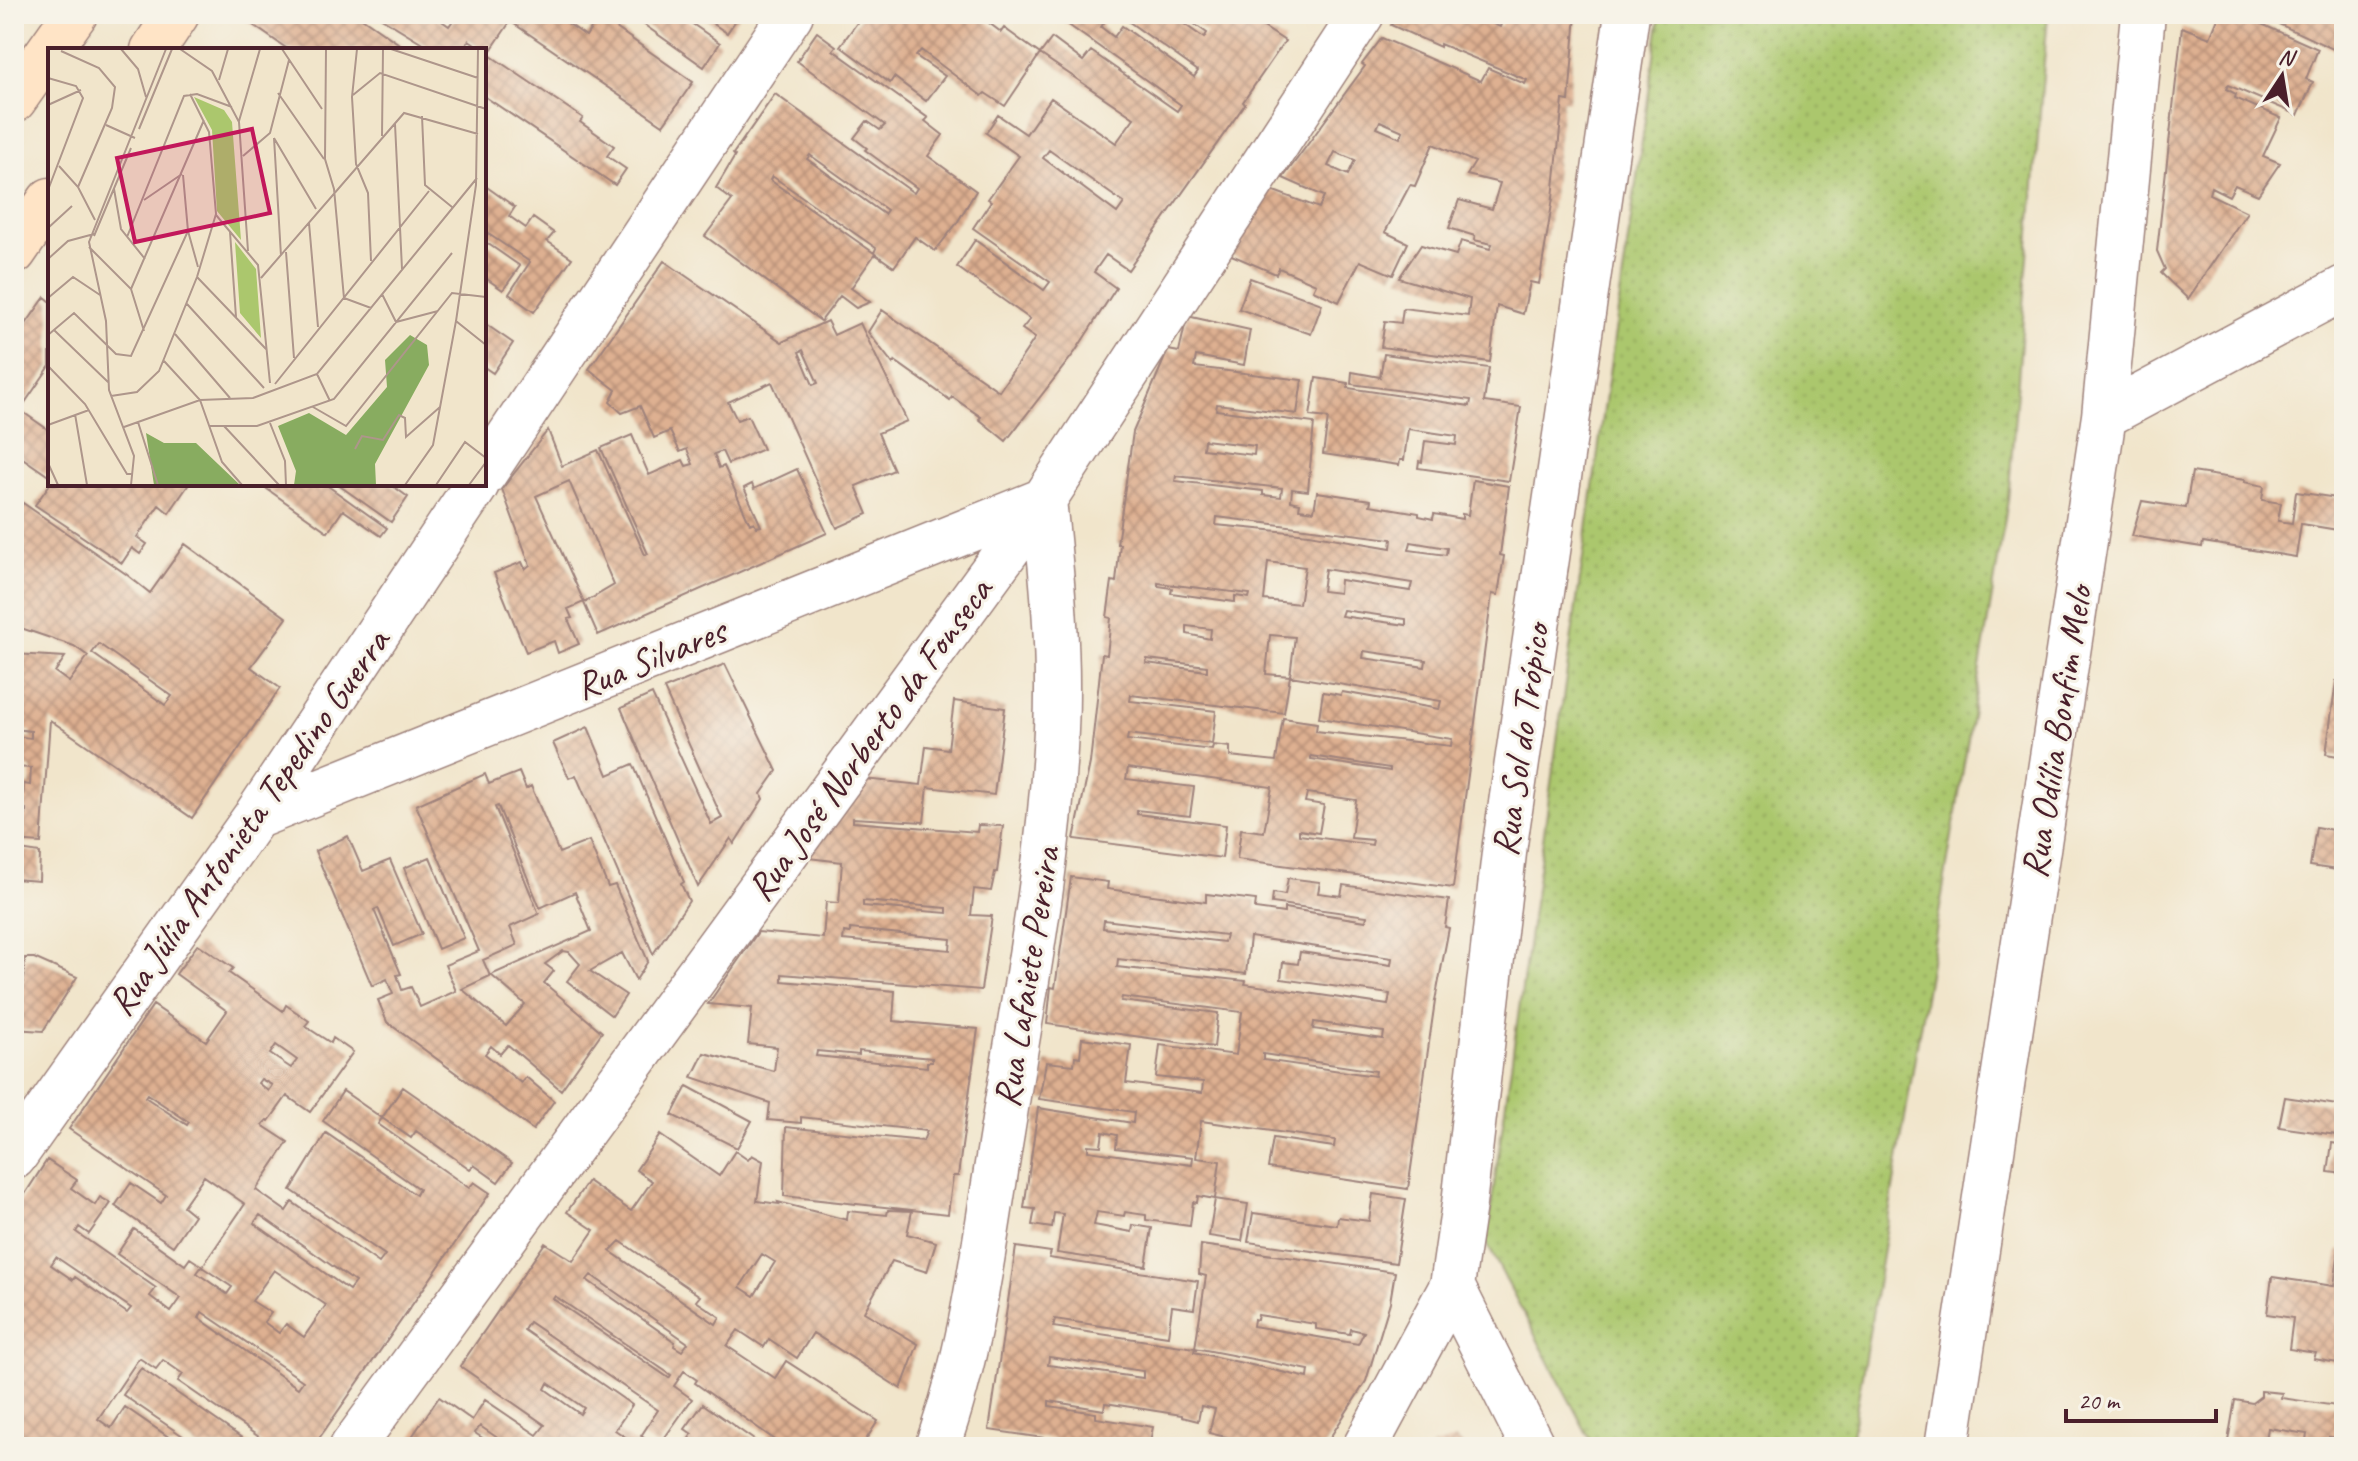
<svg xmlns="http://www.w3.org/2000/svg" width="2358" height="1461" font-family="Caveat,sans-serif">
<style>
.grass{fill:url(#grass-dots);stroke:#7a734c;stroke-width:2}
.building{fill:url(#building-cross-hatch);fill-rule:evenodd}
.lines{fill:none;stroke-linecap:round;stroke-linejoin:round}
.minor-casing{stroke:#9e827b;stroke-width:47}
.secondary-casing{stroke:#9e827b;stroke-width:47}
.minor{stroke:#fff;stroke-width:44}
.secondary{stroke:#ffe4c6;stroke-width:44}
.labels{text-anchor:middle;stroke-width:6;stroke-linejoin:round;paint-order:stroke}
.street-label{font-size:38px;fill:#4a1f2b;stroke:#f7f3e8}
.inset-road{fill:none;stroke:#ae968b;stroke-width:2}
.view{fill:#c2185b;fill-opacity:0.15;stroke:#c2185b;stroke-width:4}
.inset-edge{fill:none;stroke:#4a1f2b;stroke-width:4}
</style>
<defs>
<pattern id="grass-dots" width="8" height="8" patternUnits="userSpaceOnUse" patternTransform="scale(2)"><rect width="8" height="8" fill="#abc76d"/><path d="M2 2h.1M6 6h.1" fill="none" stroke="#95aa5f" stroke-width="1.8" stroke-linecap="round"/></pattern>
<pattern id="building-cross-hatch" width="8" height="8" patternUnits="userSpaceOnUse" patternTransform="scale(2)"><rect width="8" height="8" fill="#deb091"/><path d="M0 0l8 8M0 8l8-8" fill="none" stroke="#b68f77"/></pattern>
</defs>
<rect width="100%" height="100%" fill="#f7f3e8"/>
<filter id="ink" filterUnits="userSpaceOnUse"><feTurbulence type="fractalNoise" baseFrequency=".0125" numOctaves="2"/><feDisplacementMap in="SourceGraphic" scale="16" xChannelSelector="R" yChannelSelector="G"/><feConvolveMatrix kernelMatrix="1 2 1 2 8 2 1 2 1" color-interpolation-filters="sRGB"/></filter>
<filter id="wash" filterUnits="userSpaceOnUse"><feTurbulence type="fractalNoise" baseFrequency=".006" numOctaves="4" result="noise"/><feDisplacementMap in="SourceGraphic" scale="32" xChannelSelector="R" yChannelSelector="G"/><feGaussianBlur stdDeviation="1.8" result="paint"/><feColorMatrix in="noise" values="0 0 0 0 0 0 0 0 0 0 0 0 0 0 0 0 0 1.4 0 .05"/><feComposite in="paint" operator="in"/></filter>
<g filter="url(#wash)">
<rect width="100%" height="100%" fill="#f1e5cb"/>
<path class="grass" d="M1660,14H2048L2008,500L1850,1447H1594L1486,1242Z"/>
<g id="blocks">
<path class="building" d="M237,14H356L408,50H289Z
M375,14H432L449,26L454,19L446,14H499L510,22L489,53L469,40L462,50H434Z
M516,14H555L586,36L599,16L693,82L663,125L510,21Z
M629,14H678L720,43L704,67Z
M699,14H740L727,33Z
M859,14H977L1001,32L1004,28L1040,54L1005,106L985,93L982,96L921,50L916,56L945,76L926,101L894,77L890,83L840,46L862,16Z
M1068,14H1110L1101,27L1114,37L1122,26L1194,77L1198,71L1118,14H1170L1204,38L1207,33L1180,14H1234L1238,17L1240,14H1253L1250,18L1285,41L1243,102L1245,104L1128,270L1106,255L1094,272L1116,288L1075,352L1006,441L979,419L981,417L952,397L950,400L895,361L893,364L868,332L882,310L999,391L1035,338L1022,329L1030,319L957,267L975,240L1044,290L1050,282L973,228L991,201L988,199L1019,156L986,133L998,115L1026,134L1051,98L1116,143L1134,118L1040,54L1052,38L1083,61L1091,51L1177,111L1181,105L1063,21ZM1049,150L1124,203L1117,213L1043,158Z
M1398,14H1470L1500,27L1503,19L1492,14H1576L1569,101L1563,100L1553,198L1539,284L1530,282L1523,314L1497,306L1490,362L1381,347L1385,321L1401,323L1403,308L1468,316L1470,299L1399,278L1421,245L1456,255L1461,241L1490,249L1492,244L1474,240L1475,236L1449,228L1459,200L1492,209L1500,183L1467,175L1475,162L1433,144L1415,186L1410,185L1385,232L1408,243L1393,275L1360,261L1339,302L1313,290L1316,284L1279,268L1276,274L1229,254L1266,188L1319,208L1324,196L1283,178L1365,66L1362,64L1382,38L1481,81L1488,68L1525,84L1527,80L1440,44V47L1391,25ZM1380,121L1403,131L1400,138L1377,128ZM1335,152L1355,160L1348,175L1328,166Z
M2220,14H2326L2344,22V29L2335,50L2262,16L2259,23L2318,49L2306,79L2313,82L2298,115L2228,85L2226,89L2236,94L2235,98L2281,118L2263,156L2280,163L2258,195L2235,185L2229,196L2211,187L2209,194L2247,212L2188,299L2161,273L2165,269L2157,251L2182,27L2210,38Z
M817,32L836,46L833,50L928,118L925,121L943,135L928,156L976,191L957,223L935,251L915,237L894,267L875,254L851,288L870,302L856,308L840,296L821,321L705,236L732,200L716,188L735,156L733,154L775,94L914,193L917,188L865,150L867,148L854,138L867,121L880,130L885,125L797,61ZM810,155L887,210L884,214L807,159ZM772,176L876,248L874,253L770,180Z
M488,54L583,118L580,122L614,146L607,156L626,169L615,185L484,96V59Z
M484,185L515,207L509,216L526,228L533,218L554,233L547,241L572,258L534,312L509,294L530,262L484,231Z
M484,241L520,266L503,290L484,277Z
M664,261L782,342L827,321L834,335L860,323L907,421L878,433L894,470L856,486L868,514L837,528L772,382L728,402L737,420L748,416L763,449L728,464L722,451L714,454L719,468L724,466L750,524L754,522L757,527L761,526L744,488L752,484L754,489L797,469L827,533L598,635L584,603L614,585L569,481L536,496L584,602L568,609L572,618L568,619L579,644L558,653L554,641L526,652L494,573L522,562L525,569L530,565L502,489L548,430L562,466L598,450L645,555L648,554L601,448L632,435L649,475L683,460L686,466L693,464L687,449L680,452L670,431L654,438L640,406L622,413L610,402L616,390L589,369ZM803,350L818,383L813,385L799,352Z
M1250,278L1322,304L1311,334L1239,309Z
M45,297L50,301V366L20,410L50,431V477L14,452V341Z
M1187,316L1250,330L1244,365L1196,356L1194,367L1302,380L1297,414L1217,404L1216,410L1314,423L1308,491L1292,489L1291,501L1300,503L1299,509L1314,511L1317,492L1371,500L1370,505L1419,513V516L1433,519L1434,514L1462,519V514L1468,515L1473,480L1509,486L1500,555L1504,556L1498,595L1492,594L1453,888L1237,859L1241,829L1264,832L1272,787L1128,768L1126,779L1194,787L1190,816L1137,810V814L1226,825L1222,858L1074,839L1090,763L1102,654L1107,655L1111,618L1107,617L1112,581L1116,582L1120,544H1117L1133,432L1168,350L1179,352ZM1204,440L1255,446L1254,455L1203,449ZM1176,476L1282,488L1281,497L1263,495V491L1175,481ZM1217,517L1392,539L1391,548L1309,534L1216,525ZM1411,542L1447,548L1446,555L1409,550ZM1268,562L1305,567L1299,604L1264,600ZM1325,569L1412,583L1410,591L1340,580L1339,593L1322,591ZM1158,583L1250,594L1249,598L1235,596V602L1171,593L1172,588L1158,586ZM1343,610L1406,619V625L1341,616ZM1187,626L1211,629L1210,639L1187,634ZM1270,635L1295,637L1290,676L1441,701L1439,709L1342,692L1341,695L1323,692L1319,718L1452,739L1451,746L1316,731L1317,723L1283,718L1276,761L1230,756V747L1213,745L1212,750L1127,740L1128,734L1212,744L1216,711L1130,701L1131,695L1284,713L1290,676L1266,674ZM1364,651L1426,660L1425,667L1363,658ZM1147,659L1207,666V671L1146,663ZM1311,756L1390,768V771L1311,759ZM1307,793L1356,800L1351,838L1373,840L1372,845L1299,835V830L1319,833L1324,805L1305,802Z
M484,323L513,343L493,373L484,367Z
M1384,354L1489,368L1484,402L1521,407L1509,481L1418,468L1419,461L1422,462L1425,441L1456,445L1457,436L1408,429L1404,460H1400L1399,465L1323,454L1328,418L1310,416L1316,378L1348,383V388L1470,406L1471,400L1351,384L1352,372L1380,377Z
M2192,472L2245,480L2244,482L2264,486L2262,500L2281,503L2278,521L2292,523L2296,492L2344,499V531L2301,524L2296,557L2203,542L2202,547L2132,536L2142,501L2186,508Z
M50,484H189L169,513L159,505L137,537L147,544L140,554L132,548L122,563L35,505Z
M260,484H325L387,528L381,536L343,510L328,532Z
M337,484H390L408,497L391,522Z
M23,503L126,574L150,593L185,544L287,618L251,667L280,688L192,818L50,720L41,843L14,841V814L26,815V809L22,808L24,784L30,785L31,768L14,767V736L31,738V731L14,729V654L65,657L55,672L69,682L88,656L74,646L18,627L14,638V513L16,514ZM99,644L172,696L165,705L92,653Z
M725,664L777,771L761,794L763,799L734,844L731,838L698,887L621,708L652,694L711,824L722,818L664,689Z
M2336,681L2344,682V757L2326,754Z
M954,701L1005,708L994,795L928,787L924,822L853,818V822L977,832L978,825L1003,826L997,872H995L991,891L974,889L971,915L992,916L981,990L782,974V981L895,991L893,1021L978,1029L958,1176H953L948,1214L784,1196L786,1127L923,1141L927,1131L801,1117V1123L768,1120L770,1103L692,1077L704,1053L774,1071L777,1047L748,1044L752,1008L708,1004L758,932L823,938L826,902L839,903L842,862L808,858L864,779L921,785L926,746L948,749ZM863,901L947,908V913L863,906ZM850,929L951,939L950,950L843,940L844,932L850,933ZM817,1051L859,1055V1051L932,1058V1062H927V1067L816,1056Z
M588,727L608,775L633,764L684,882L681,884L689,901L653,954L576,775L569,778L553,743Z
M519,772L526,789L531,786L559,853L589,841L608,887L615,885L648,961L636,980L622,953L590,971L626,995L612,1016L567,981L580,964L569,952L563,951L545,964L554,971L544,983L602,1032L561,1090L508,1045L500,1054L491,1046L485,1054L521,1083L526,1077L554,1101L533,1130L387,1022L378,1000L393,994L387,979L372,986L315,851L348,836L363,871L390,860L422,934L394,946L378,908L374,910L401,974L397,975L402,990L411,987L420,1007L456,991L445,965L479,951L416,805L485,774L489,784ZM498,806L540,908L575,892L591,931L491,975L525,1004L506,1026L462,989L490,976L483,960L517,945L510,927L539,914L495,807Z
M2316,827L2344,832V871L2310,866Z
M14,849L40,853L39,881L14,879Z
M430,857L464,938L438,949L404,868Z
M1071,877L1108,882L1107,889L1206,902V894L1256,900L1255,909L1284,913V908L1366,921L1367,916L1272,903L1273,893L1285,895L1288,878L1320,882L1318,893L1341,896L1343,885L1449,900L1445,927L1449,928L1435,1001L1408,1189L1268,1168L1273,1138L1334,1147L1335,1140L1201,1121L1196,1158L1220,1161L1215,1199L1198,1196L1197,1203L1193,1202L1190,1226L1146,1220V1215L1125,1212L1124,1216L1097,1212L1094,1225L1132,1232L1133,1225L1152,1228L1146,1266L1057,1253L1063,1214L1054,1213L1052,1228L1032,1225L1035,1209L1024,1208L1038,1108L1133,1123L1134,1112L1039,1099L1046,1062L1074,1065L1075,1056L1080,1057L1082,1038L1131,1045L1126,1083L1202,1093L1203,1082L1156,1077L1160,1045L1236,1055L1242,1012L1122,997L1121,1001L1218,1013L1214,1047L1047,1024L1051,987L1055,988ZM1104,920L1226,935L1224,942L1103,928ZM1250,937L1392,958L1391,965L1300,952L1298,964L1283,962L1281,979L1390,994L1388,1005L1245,984L1246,981L1117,967L1118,959L1246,974ZM1314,1022L1384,1032L1383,1039L1313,1029ZM1263,1054L1376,1071L1375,1076L1263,1060ZM1103,1132L1117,1135L1116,1148L1193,1157L1192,1165L1088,1151V1145L1101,1146Z
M198,944L233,968L229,973L283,1011L286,1005L309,1021L305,1026L331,1043L333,1038L353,1052L310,1112L287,1096L269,1121L267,1120L262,1125L288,1142L256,1190L286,1211L292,1202L379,1263L385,1255L291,1190L326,1133L416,1195L419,1189L323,1121L343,1091L382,1118L378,1124L469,1188L474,1182L490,1193L313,1447H266L256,1440L259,1437L178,1381L183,1374L163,1360L156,1369L139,1358L98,1419L111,1428L125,1407L183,1447H14V1211L47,1160L77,1180L71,1188L95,1205L100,1197L111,1203L89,1234L79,1227L76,1232L156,1288L150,1296L171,1312L181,1298L117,1254L134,1229L185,1265L190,1258L202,1266L197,1273L227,1294L232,1287L202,1267L245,1204L204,1176L183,1206L194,1215L173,1246L115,1206L131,1183L161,1203L166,1195L69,1129L153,1005L206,1041L227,1011L176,974ZM276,1045L297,1060L291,1068L270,1054ZM261,1079L272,1085L268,1091L258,1083ZM147,1094L189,1122L187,1125L145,1097ZM260,1215L355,1282L349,1290L254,1223ZM56,1257L131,1308L127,1313L75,1277L73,1280L51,1265ZM274,1270L326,1305L304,1337L286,1324L279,1333L264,1322L271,1313L252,1301ZM202,1312L303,1381L298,1388L199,1318Z
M25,958H34L77,977L43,1031L14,1029V981L23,982Z
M2342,993H2344V1022L2338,1021Z
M687,1086L752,1121L737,1148L672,1115Z
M403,1087L512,1163L498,1182L474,1165L470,1169L416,1131L411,1138L382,1118Z
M2285,1097L2344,1106V1136L2279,1127Z
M660,1135L719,1176L735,1151L748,1160L752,1155L763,1161L757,1201L779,1204L778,1202L847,1220L848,1211L887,1215L888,1210L912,1211L907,1234L936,1242L927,1272L892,1261L864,1312L918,1344L901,1389L813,1333L797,1358L769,1339L764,1347L738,1330L727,1346L775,1378L786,1361L878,1421L861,1447H785L695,1383L697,1380L684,1371L674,1386L692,1399L658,1447L641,1436L658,1410L529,1322L524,1330L632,1405L615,1430L636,1444L634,1447H604L598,1443L595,1447H511L480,1426L475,1433L496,1447H405L439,1397L472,1420L485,1400L537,1435L545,1425L460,1366L545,1243L573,1261L594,1230L567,1212L588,1181L631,1211L652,1181L636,1170ZM620,1241L700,1296L696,1301L720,1317L716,1324L610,1251ZM762,1254L775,1262L754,1296L740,1287ZM591,1275L688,1343L682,1351L674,1346L675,1342L587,1280ZM555,1296L671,1375L669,1378L553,1299ZM548,1383L584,1408L580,1414L545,1389Z
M2332,1143L2344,1145V1174L2328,1172Z
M1373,1194L1406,1199L1396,1263L1248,1242L1253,1213L1337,1225L1338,1217L1369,1221Z
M1215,1199L1248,1204L1242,1241L1209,1236Z
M1201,1245L1395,1272L1390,1302L1366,1381L1324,1447H1268L1209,1433L1215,1409L1201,1406L1198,1421L1182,1417V1415L1105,1403L1104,1410L1049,1401V1406L1096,1413V1418L1153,1427L1149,1447H1106L989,1430L1016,1247L1051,1252L1049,1258L1198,1281L1194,1309L1172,1306L1168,1336L1055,1319L1053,1327L1195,1348L1194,1352L1308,1378L1309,1370L1195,1348L1206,1276L1199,1274ZM1258,1315L1316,1324V1329L1350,1334L1351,1329L1364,1332L1358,1344L1253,1326L1254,1319L1257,1320ZM1049,1357L1143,1371V1378L1048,1365Z
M2339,1249L2344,1250V1364L2314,1359L2316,1353L2289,1349L2293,1318L2267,1314L2272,1277L2334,1286Z
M141,1368L255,1447H199L123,1395Z
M2261,1391L2282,1393L2281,1398L2344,1407V1439L2329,1437L2328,1447H2305L2307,1434L2268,1428L2266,1440L2302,1447H2227L2235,1400L2252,1403L2261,1396Z
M703,1404L764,1447H683L692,1434L685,1429Z
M1455,1439L1466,1447H1432V1446Z
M1179,1442L1202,1445V1447H1178Z"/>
</g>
</g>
<g filter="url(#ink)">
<use href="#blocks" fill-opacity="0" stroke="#9e827b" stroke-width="2"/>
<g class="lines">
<defs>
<path id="minor" d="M2104,416L2344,288
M484,474L791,14
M255,817L1044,500
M14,1157L255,817L477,484
M1452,1286L1533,1447
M352,1447L1044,500L1362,14
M937,1447C973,1347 985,1237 1002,1133C1023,999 1050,866 1056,730C1060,653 1052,577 1044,500
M1365,1447L1452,1286L1464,1204L1505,844L1627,14
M1947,1447L2104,416L2143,14"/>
<path id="secondary" d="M153,50L177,14
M14,100L75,14
M14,252L50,200"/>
</defs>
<use href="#minor" class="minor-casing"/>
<use href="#secondary" class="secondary-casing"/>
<use href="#minor" class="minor"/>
<use href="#secondary" class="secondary"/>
</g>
</g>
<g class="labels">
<g class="street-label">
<text transform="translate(650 658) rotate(-22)" y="13">Rua Silvares</text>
<text transform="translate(2056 732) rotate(-81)" y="13">Rua Odília Bonfim Melo</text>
<text transform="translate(869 739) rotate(-54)" y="13">Rua José Norberto da Fonseca</text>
<text transform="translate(1520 740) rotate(-82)" y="13">Rua Sol do Trópico</text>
<text transform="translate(248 822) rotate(-55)" y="13">Rua Júlia Antonieta Tepedino Guerra</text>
<text transform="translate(1026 977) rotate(-81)" y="13">Rua Lafaiete Pereira</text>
</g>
</g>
<g transform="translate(48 48)">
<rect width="438" height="438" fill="#f1e5cb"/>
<path d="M146,49L176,62L184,74L193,192L169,163L164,82ZM187,194L208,221L213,290L192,265Z" fill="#abc76d"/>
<path d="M362,287L379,297L381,317L327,416L328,437H246L248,423L230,378L261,365L298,387L339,339L337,312ZM98,385L116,395H148L192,437H106Z" fill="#88ac60"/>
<path class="inset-road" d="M73,1L90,21L98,49M132,1L164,23L191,74L200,203M234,1L274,61M278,1L277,111L286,141L296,250L323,260M309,1L304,49L308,116L320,145L323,213M343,1L430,30M430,1L428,137L408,273L438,297M13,3L51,20L67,39L64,60L30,139M0,30L28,38L35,50L0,142M171,32L180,1M230,45L276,111M305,47L332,25L438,61M0,57L33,42M374,68L377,137L404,159M191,73L212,1M347,76L354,221M58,77L87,90M91,81L124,1M334,88L335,1M226,90L233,208M226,90L268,161M195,108L222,85L241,12M11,118L30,139L47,172M135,127L140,183L150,219M66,141L73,181L97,211M96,152L134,126M168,167L210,217L222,335M261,175L270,279M0,180L24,158M182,184L188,269M46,188L83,100M79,189L136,48L149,46L184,59M41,199L83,241L96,283M238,204L246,310M0,211L20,193L46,186M149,229L218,301M213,230L356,65L430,86M83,241L156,72M334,246L348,274L390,263M0,250L25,229L52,247M139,256L216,340M6,282L60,334M127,286L182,350M0,287L26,265L68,306L83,308L140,183M116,313L152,352L174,414L194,437M0,318L37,356L79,426H84M269,326L282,353M227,336L381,143M63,348L89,344L111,323L149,229L168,166L161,84L142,46M265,359L298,378L404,245L438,249M27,366L39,437M90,374L110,437M222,375L237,413L238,437M0,377L41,362M161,378H209L286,351L404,205M176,378L231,437M76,379L152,352L205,350L269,326L429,130M307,401L314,388L335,392L351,367L357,370L358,389L392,359M0,415L10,437M83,437L86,408L61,342L58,273L41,194L118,1M357,437L385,397L408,273M388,437L417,394L438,410M421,437L438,414"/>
<path class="view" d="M204,81L222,165L87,194L69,110Z"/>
<rect width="438" height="438" class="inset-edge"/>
</g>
<rect width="2358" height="1461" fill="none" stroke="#f7f3e8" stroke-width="48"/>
<g transform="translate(2282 76) rotate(12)" stroke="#f7f3e8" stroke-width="6" paint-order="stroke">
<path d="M0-6L14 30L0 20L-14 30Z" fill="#4a1f2b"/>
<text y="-12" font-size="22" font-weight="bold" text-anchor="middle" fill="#4a1f2b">N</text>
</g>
<path d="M2066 1409v12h150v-12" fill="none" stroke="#4a1f2b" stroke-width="4"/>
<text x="2078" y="1409" font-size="24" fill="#4a1f2b" stroke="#f7f3e8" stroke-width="6" paint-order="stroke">20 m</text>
</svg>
